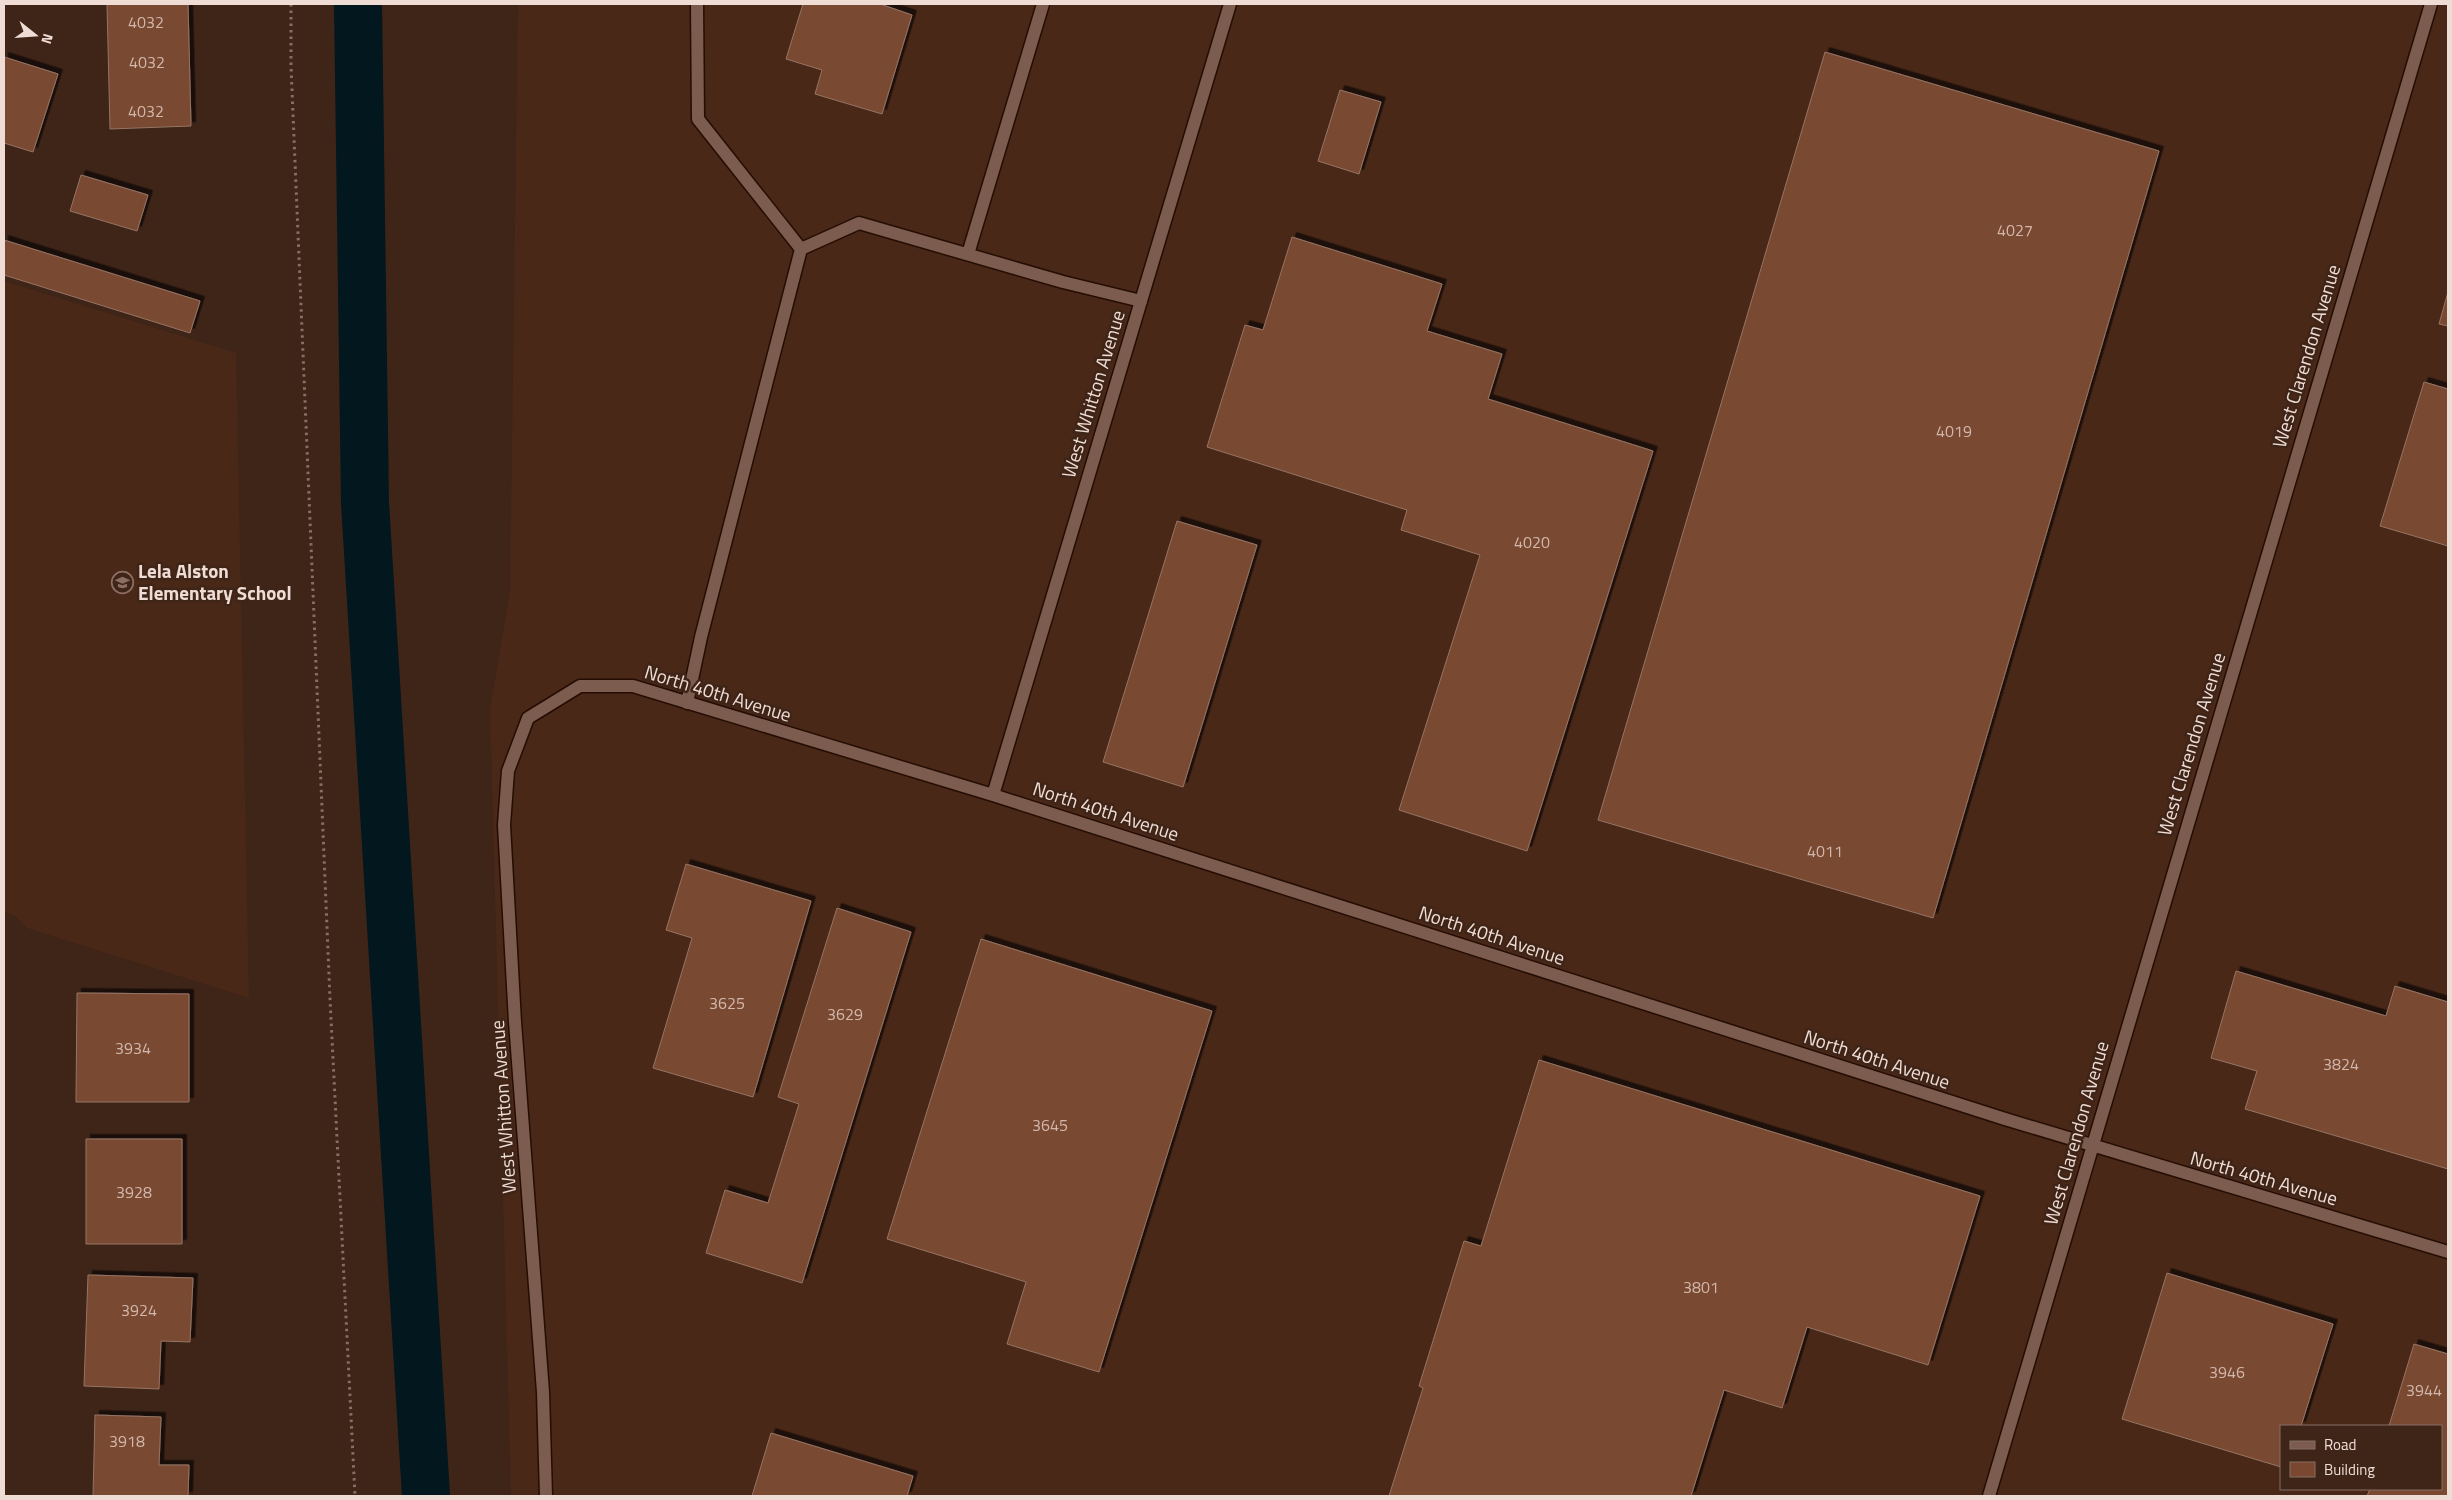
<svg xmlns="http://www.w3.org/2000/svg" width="2452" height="1500" font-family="'Titillium Web',sans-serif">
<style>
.built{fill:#492818;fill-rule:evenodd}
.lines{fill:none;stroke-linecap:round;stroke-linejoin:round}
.canal{stroke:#02171e;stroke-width:48}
.building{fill:#7a4830;stroke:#957566;filter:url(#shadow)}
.service-casing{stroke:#250d03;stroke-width:15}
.minor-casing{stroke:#250d03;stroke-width:15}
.path{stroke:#866f64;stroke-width:3;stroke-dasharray:2.5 4;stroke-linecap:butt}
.service{stroke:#7b5c4e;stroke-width:12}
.minor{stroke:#7b5c4e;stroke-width:12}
.labels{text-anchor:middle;stroke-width:5;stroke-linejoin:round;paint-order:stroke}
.number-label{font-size:16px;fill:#d2b8ac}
.street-label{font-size:19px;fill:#efddd5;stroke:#3f2418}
.poi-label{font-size:19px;font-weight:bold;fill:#efddd5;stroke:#3f2418;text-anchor:start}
</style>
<defs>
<filter id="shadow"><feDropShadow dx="4.5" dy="-4.5" stdDeviation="0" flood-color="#0009"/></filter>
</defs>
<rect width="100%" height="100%" fill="#3f2418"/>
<path class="built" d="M518,4H2448V1496H511L490,708L510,593ZM2281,1426H2441V1489H2281Z
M4,281L236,353L249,998L27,928L14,915L4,912Z"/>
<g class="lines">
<path class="canal" d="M358,4L365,503L426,1496"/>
</g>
<path class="building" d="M107,4H188L191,126L110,129Z
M803,4H880L912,15L882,114L815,94L822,70L786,59Z
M1825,52L2159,151L1933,918L1598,820Z
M4,57L58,74L33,152L4,143Z
M1340,90L1381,102L1359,174L1318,161Z
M81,175L148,195L137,231L70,211Z
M1292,237L1442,284L1427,331L1502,354L1488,399L1653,451L1527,851L1399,810L1480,555L1401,530L1407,510L1207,447L1245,325L1263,330Z
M4,240L200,301L190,333L4,275Z
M2448,292V326L2439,324Z
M2424,382L2448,389V546L2380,526Z
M1177,521L1257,545L1183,787L1103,762Z
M686,864L811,901L753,1097L653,1068L692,938L666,930Z
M837,908L911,932L802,1283L706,1253L725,1190L768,1203L799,1104L778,1097Z
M981,939L1212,1011L1099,1372L1007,1344L1026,1282L887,1239Z
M2236,971L2386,1016L2395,986L2448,1002V1169L2245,1109L2257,1071L2211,1058Z
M77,993L189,994V1102H76Z
M1539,1060L1980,1196L1928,1365L1807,1327L1782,1408L1724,1390L1691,1496H1389L1423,1388L1419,1386L1464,1241L1481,1246Z
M86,1139H182V1244H86Z
M2167,1273L2333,1324L2301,1426H2281V1467L2122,1419Z
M88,1275L193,1278L190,1342L161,1341L159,1389L84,1386Z
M2414,1344L2448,1354V1496H2367L2370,1489H2441V1426H2389Z
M95,1415L161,1417L159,1465H189L188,1496H93Z
M771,1433L913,1476L907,1496H752Z"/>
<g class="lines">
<defs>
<path id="service" d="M697,4L698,119L801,249
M968,254L1043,4
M687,703L701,637L801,249L859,223L1063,282L1141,301"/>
<path id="minor" d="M993,795L1230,4
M546,1496L543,1392L515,1022L504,825L508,771L528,718L580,686H633L993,795L2005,1119L2448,1252
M1989,1496L2431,4"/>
</defs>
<use href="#service" class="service-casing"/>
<use href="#minor" class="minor-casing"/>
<path class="path" d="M291,4V66L330,999L355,1496"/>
<use href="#service" class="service"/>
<use href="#minor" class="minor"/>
</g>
<defs>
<symbol id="school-ring" viewBox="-11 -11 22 22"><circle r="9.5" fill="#3f2418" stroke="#8d6e63" stroke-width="1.5"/><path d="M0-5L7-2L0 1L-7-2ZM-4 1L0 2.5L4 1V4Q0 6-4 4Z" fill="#8d6e63"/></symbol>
</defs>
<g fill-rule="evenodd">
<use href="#school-ring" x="110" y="570" width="25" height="25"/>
</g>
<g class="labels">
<g class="number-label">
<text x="146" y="28">4032</text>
<text x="147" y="68">4032</text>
<text x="146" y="117">4032</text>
<text x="2015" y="236">4027</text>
<text x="1954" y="437">4019</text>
<text x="1532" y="548">4020</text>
<text x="1825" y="857">4011</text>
<text x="727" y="1009">3625</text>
<text x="845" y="1020">3629</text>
<text x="133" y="1054">3934</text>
<text x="2341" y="1070">3824</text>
<text x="1050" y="1131">3645</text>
<text x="134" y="1198">3928</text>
<text x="1701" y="1293">3801</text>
<text x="139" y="1316">3924</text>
<text x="2227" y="1378">3946</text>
<text x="2424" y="1396">3944</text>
<text x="127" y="1447">3918</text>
</g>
<g class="street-label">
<text transform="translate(2306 356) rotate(-73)" y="7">West Clarendon Avenue</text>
<text transform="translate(1093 394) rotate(-73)" y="7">West Whitton Avenue</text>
<text transform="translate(718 693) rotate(17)" y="7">North 40th Avenue</text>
<text transform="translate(2191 744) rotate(-73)" y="7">West Clarendon Avenue</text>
<text transform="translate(1106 811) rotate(18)" y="7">North 40th Avenue</text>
<text transform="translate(1492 935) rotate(18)" y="7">North 40th Avenue</text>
<text transform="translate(1877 1059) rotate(18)" y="7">North 40th Avenue</text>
<text transform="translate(503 1107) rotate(-94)" y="7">West Whitton Avenue</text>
<text transform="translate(2076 1133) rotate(-74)" y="7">West Clarendon Avenue</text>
<text transform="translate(2264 1178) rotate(16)" y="7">North 40th Avenue</text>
</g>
<g class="poi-label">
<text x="138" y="578">Lela Alston<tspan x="138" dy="22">Elementary School</tspan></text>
</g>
</g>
<rect width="2452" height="1500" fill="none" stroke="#efddd5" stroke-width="10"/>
<rect x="2280" y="1425" width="162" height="65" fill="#3f2418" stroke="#856e64"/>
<rect x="2290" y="1441" width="25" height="8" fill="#7b5c4e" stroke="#856e64"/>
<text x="2324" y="1450" font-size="15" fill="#efddd5">Road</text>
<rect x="2290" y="1462" width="25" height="15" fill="#7a4830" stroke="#856e64"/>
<text x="2324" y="1475" font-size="15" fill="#efddd5">Building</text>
<g transform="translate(35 35) rotate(107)" stroke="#3f2418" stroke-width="4" paint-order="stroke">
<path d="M0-4L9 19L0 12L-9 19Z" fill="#efddd5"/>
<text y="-8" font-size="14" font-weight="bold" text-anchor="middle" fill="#efddd5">N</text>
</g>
</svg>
